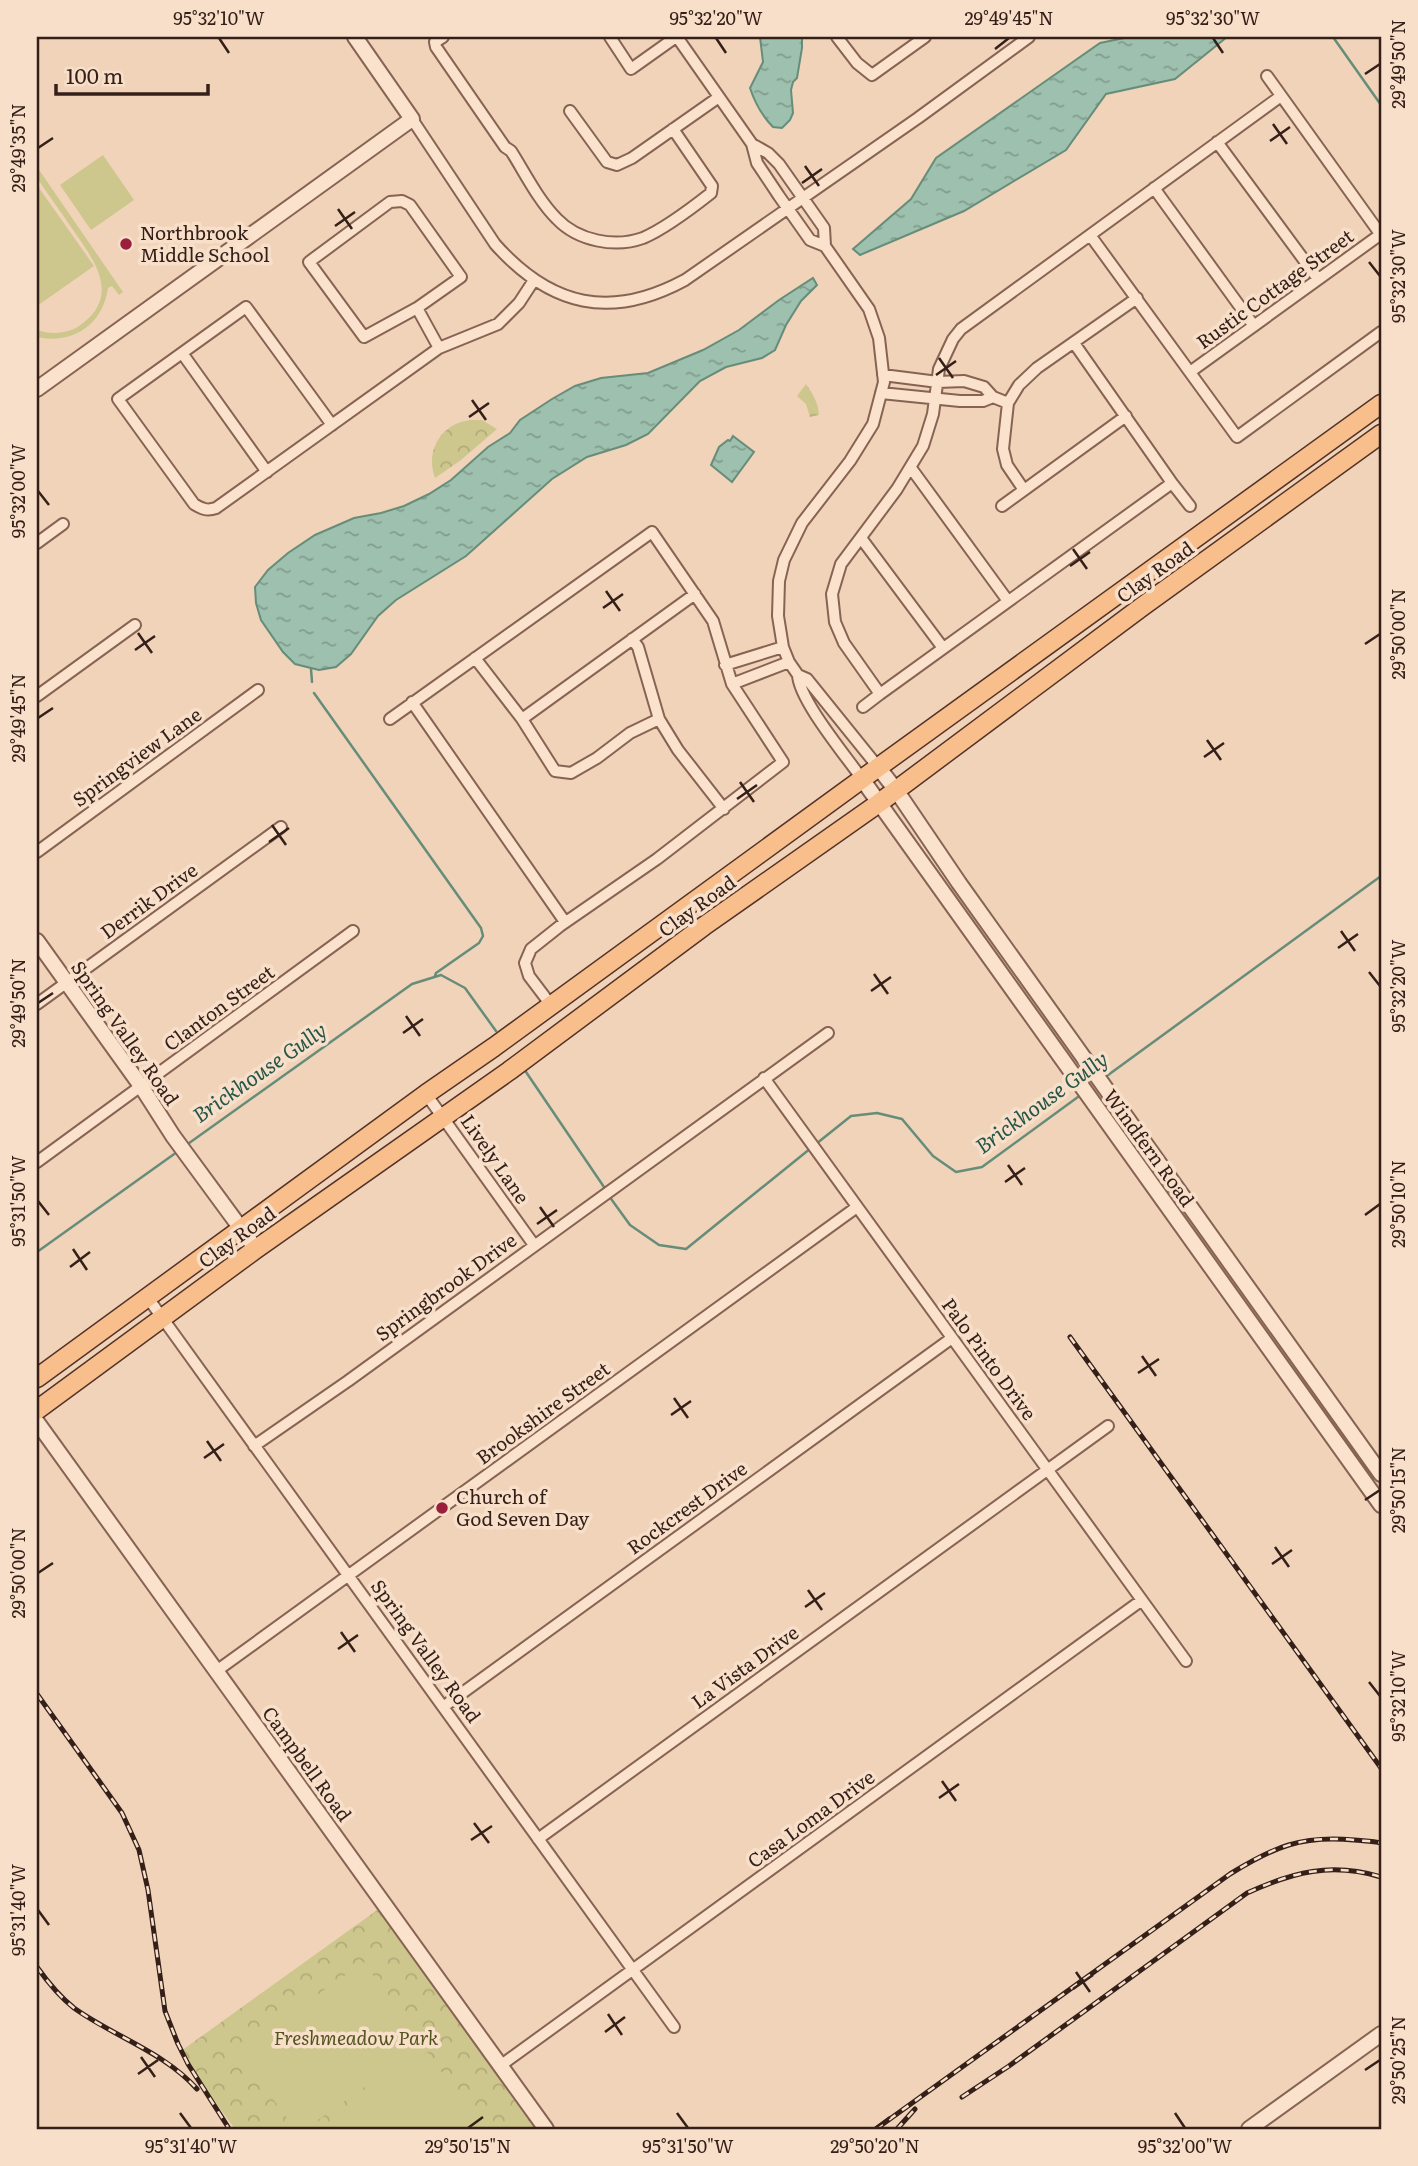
<svg xmlns="http://www.w3.org/2000/svg" width="1418" height="2166" font-family="Literata,serif">
<style>
.forest{fill:url(#forest-crowns)}
.pitch{fill:#cec78d}
.water{fill:url(#water-ripples);stroke:#668d7a;stroke-width:2}
.lines{fill:none;stroke-linecap:round;stroke-linejoin:round}
.stream{stroke:#668d7a;stroke-width:2.5}
.minor-casing{stroke:#876353;stroke-width:14}
.tertiary-casing{stroke:#876353;stroke-width:18}
.primary-casing{stroke:#543328;stroke-width:21}
.minor{stroke:#fbe2cc;stroke-width:10}
.tertiary{stroke:#fbe2cc;stroke-width:14}
.primary{stroke:#f8be8c;stroke-width:18}
.rail-casing{stroke:#352019;stroke-width:5}
.rail{stroke:#f7dfc9;stroke-width:2.5;stroke-dasharray:8;stroke-linecap:butt}
.ticks{fill:none;stroke:#352019;stroke-width:2.5}
.poi-dot{fill:#9a1f3c;stroke:#f7dfc9;stroke-width:2.5}
.labels{text-anchor:middle;stroke-width:7;stroke-linejoin:round;paint-order:stroke}
.poi-label{font-size:19px;fill:#352019;stroke:#f7dfc9;text-anchor:start}
.street-label{font-size:19px;fill:#352019;stroke:#f7dfc9}
.park-label{font-size:19px;font-style:italic;fill:#52531e;stroke:#f7dfc9}
.water-label{font-size:21px;font-style:italic;fill:#275648;stroke:#f7dfc9}
.neatline{fill:none;stroke:#352019;stroke-width:2.5}
.ticks-label{font-size:18px;text-anchor:middle;fill:#352019}
</style>
<defs>
<pattern id="forest-crowns" width="20" height="18" patternUnits="userSpaceOnUse" patternTransform="scale(1.75)"><rect width="20" height="18" fill="#cec78d"/><path d="M2 6a3 3 0 1 1 6 0M12 15a3 3 0 1 1 6 0" fill="none" stroke="#b2ab79"/></pattern>
<pattern id="water-ripples" width="26" height="14" patternUnits="userSpaceOnUse" patternTransform="scale(1.75)"><rect width="26" height="14" fill="#9ec0ae"/><path d="M2 4q2-2 4 0t4 0M15 11q2-2 4 0t4 0" fill="none" stroke="#829c8d"/></pattern>
</defs>
<rect width="100%" height="100%" fill="#f0d3b9"/>
<path class="forest" d="M806,384C813,394 818,402 819,415L810,417L806,404L797,396Z
M471,420H482L497,429L461,460L435,478C425,451 441,423 471,420Z
M380,1908L536,2129H235L196,2076L181,2051Z"/>
<path class="pitch" d="M103,155L134,200L91,230L60,185Z
M37,167L123,292L119,295L112,286L108,288C103,325 72,345 37,337V330C53,335 70,334 83,323C122,293 91,256 71,227C60,211 48,194 37,178Z
M37,185L94,266L37,306Z
M364,1962L422,2046L305,2129H295L238,2051Z
M427,2052L483,2129H320Z"/>
<path class="water" d="M760,37H802V48L797,78L793,82L791,90L793,113L790,120L782,128L773,127C761,115 755,103 750,88L763,62Z
M1129,37H1227L1175,79L1106,94L1066,150L964,211L860,255L853,249L911,199L936,158L1100,43Z
M813,278L817,285L801,301L786,325L775,350L762,358L726,367L700,381L648,434L626,445L587,457L552,479L466,556L396,600L378,616L351,654L336,667L319,670L295,664L283,652L261,620L256,603L255,587L268,570L288,553L315,535L354,518L381,513L404,506L429,494L451,480L488,447L510,433L520,420L552,399L575,386L601,378L648,373L703,350L739,330L779,300Z
M733,436L754,452L732,482L711,465L719,447L728,440L730,441Z"/>
<g class="lines">
<path class="stream" d="M1333,37L1381,105
M311,669L312,682
M314,693L481,928L483,936L479,943L436,973L435,976
M524,1069L606,1190
M1104,1078L1381,876
M816,1144L851,1116L877,1113L902,1119L933,1156L956,1172L982,1167L1082,1094
M185,1146L412,984L441,975L465,988L496,1031
M609,1196L630,1225L659,1245L686,1249L811,1148
M37,1252L177,1152"/>
<defs>
<path id="minor" d="M443,37L435,42L436,47L505,147L511,151C525,173 538,200 557,219C578,241 615,248 643,238C664,229 692,208 711,193L712,186L673,129
M610,37L631,69L676,37
M677,37L752,144L757,163L779,196L810,240L825,246L869,309L879,338L884,382L873,424L850,461L802,523L784,560L779,581L778,616L783,647L789,662L798,675L807,679L878,767
M837,37L857,63L872,75L925,37
M1267,76L1381,235
M570,111L607,162L617,165L632,158L719,97
M412,119L495,244C551,307 611,320 685,280L918,118L1029,37
M1217,142L1318,279
M752,144L768,153L779,164L824,228L825,246
M1154,188L1254,326
M1090,235L1237,437L1381,332
M417,308L461,277L410,205L402,201L390,202L309,262L364,337L417,308L439,348
M1074,343L1172,483
M182,353L267,472
M1190,372L1381,234
M883,375L938,382L964,381L984,387L993,397L1008,403
M881,393L960,401H983L993,397
M332,425L246,307L118,399L194,504C202,509 207,511 216,508L439,348L498,324L519,303L534,280
M911,468L1008,601
M1024,490L1007,465L1003,449L1008,403L1019,385L1037,368L1137,298
M1002,506L1126,416
M861,538L943,648
M37,543L63,524
M632,639L638,647L659,719L678,750L724,809
M475,658L522,719L555,771L571,773L597,758L630,733L659,719
M725,665L783,647
M798,675C799,700 846,756 862,779
M732,684L789,662
M880,694L1172,483L1190,506
M37,696L135,625
M412,702L565,922
M863,707L880,694L844,643L835,622L832,594L841,564L897,489L923,446L933,414L939,369L953,339L961,329L1281,96
M390,719L652,532L713,621L732,684L783,762L657,859L560,926L531,949L525,963L529,976L551,1005
M522,719L695,594
M37,852L258,690
M37,1004L281,827
M764,1078L1186,1661
M426,1094L534,1245
M37,1162L353,931
M148,1298L674,2027
M254,1446L348,1381L828,1033
M215,1672L857,1207
M443,1707L952,1338
M538,1839L1108,1426
M500,2066L1142,1600"/>
<path id="tertiary" d="M37,389L412,119L355,37
M878,767L896,790L959,883L1381,1474
M862,779L1381,1505
M37,941L141,1086L173,1136L256,1249
M37,1422L546,2129
M1249,2129L1381,2034"/>
<path id="primary" d="M37,1378L426,1094L494,1047L862,779L1381,404
M37,1410L256,1249L509,1071L704,926L879,803L1143,606L1381,434"/>
</defs>
<use href="#minor" class="minor-casing"/>
<use href="#tertiary" class="tertiary-casing"/>
<use href="#primary" class="primary-casing"/>
<use href="#minor" class="minor"/>
<use href="#tertiary" class="tertiary"/>
<use href="#primary" class="primary"/>
<defs>
<path id="rail" d="M1070,1337L1381,1768
M37,1694L122,1813L139,1850L148,1890L165,2011L178,2044L188,2064L228,2127
M37,1967C47,1981 60,1997 74,2008C113,2036 164,2052 197,2089
M962,2097L1009,2066L1247,1893C1293,1872 1331,1862 1381,1877
M876,2129L1230,1874C1274,1847 1301,1835 1354,1840C1363,1841 1373,1841 1381,1843
M897,2129L915,2109"/>
</defs>
<use href="#rail" class="rail-casing"/>
<use href="#rail" class="rail"/>
</g>
<path class="ticks" d="M219,38L229,53M716,38L726,53M1213,38L1223,53M995,49L1009,38M1365,74L1380,64M1273,124L1287,144M1270,141L1290,127M38,148L53,138M805,166L819,186M802,183L822,169M338,209L352,229M335,226L355,212M1369,262L1380,276M939,358L953,378M936,375L956,361M472,400L486,420M469,417L489,403M38,491L49,505M1073,549L1087,569M1070,566L1090,552M606,591L620,611M603,608L623,594M138,633L152,653M1365,644L1380,634M135,650L155,636M38,718L53,708M1207,740L1221,760M1204,757L1224,743M740,782L754,802M737,799L757,785M272,825L286,845M269,842L289,828M1341,931L1355,951M1338,948L1358,934M1369,972L1380,986M874,974L888,994M871,991L891,977M38,1003L53,993M406,1016L420,1036M403,1033L423,1019M1008,1165L1022,1185M1005,1182L1025,1168M38,1201L49,1215M540,1207L554,1227M1365,1215L1380,1204M537,1224L557,1210M73,1249L87,1270M70,1267L90,1252M1142,1356L1156,1376M1138,1373L1159,1359M674,1398L688,1418M671,1415L691,1401M207,1441L221,1461M204,1458L224,1444M1365,1500L1380,1490M1275,1547L1289,1567M1272,1564L1292,1550M38,1573L53,1563M808,1590L822,1610M805,1607L825,1593M341,1632L355,1652M338,1649L358,1635M1369,1682L1380,1696M942,1781L956,1801M939,1798L959,1784M474,1823L489,1843M471,1840L492,1826M38,1910L49,1925M1076,1972L1090,1992M1073,1989L1093,1975M608,2014L622,2035M605,2032L625,2017M141,2057L155,2077M1365,2070L1380,2060M138,2074L158,2060M180,2113L191,2128M677,2113L688,2128M1175,2113L1185,2128M468,2128L483,2117M875,2128L890,2117"/>
<g class="poi-dot">
<circle cx="126" cy="244" r="7"/>
<circle cx="442" cy="1508" r="7"/>
</g>
<g class="labels">
<g class="poi-label">
<text x="140" y="240">Northbrook<tspan x="140" dy="22">Middle School</tspan></text>
<text x="456" y="1504">Church of<tspan x="456" dy="22">God Seven Day</tspan></text>
</g>
<g class="street-label">
<text transform="translate(1275 289) rotate(-36)" y="7">Rustic Cottage Street</text>
<text transform="translate(1155 572) rotate(-36)" y="7">Clay Road</text>
<text transform="translate(137 757) rotate(-36)" y="7">Springview Lane</text>
<text transform="translate(149 901) rotate(-36)" y="7">Derrik Drive</text>
<text transform="translate(697 906) rotate(-36)" y="7">Clay Road</text>
<text transform="translate(219 1008) rotate(-36)" y="7">Clanton Street</text>
<text transform="translate(125 1033) rotate(55)" y="7">Spring Valley Road</text>
<text transform="translate(1149 1148) rotate(54)" y="7">Windfern Road</text>
<text transform="translate(495 1159) rotate(55)" y="7">Lively Lane</text>
<text transform="translate(237 1237) rotate(-36)" y="7">Clay Road</text>
<text transform="translate(446 1287) rotate(-36)" y="7">Springbrook Drive</text>
<text transform="translate(989 1359) rotate(54)" y="7">Palo Pinto Drive</text>
<text transform="translate(543 1413) rotate(-36)" y="7">Brookshire Street</text>
<text transform="translate(687 1508) rotate(-36)" y="7">Rockcrest Drive</text>
<text transform="translate(426 1651) rotate(54)" y="7">Spring Valley Road</text>
<text transform="translate(745 1667) rotate(-36)" y="7">La Vista Drive</text>
<text transform="translate(307 1764) rotate(54)" y="7">Campbell Road</text>
<text transform="translate(811 1819) rotate(-36)" y="7">Casa Loma Drive</text>
</g>
<g class="park-label">
<text x="356" y="2045">Freshmeadow Park</text>
</g>
<g class="water-label">
<text transform="translate(260 1073) rotate(-35)" y="7">Brickhouse Gully</text>
<text transform="translate(1042 1103) rotate(-36)" y="7">Brickhouse Gully</text>
</g>
</g>
<rect width="1418" height="2166" fill="none" stroke="#f7dfc9" stroke-width="77"/>
<path d="M56 84v10h152v-10" fill="none" stroke="#352019" stroke-width="3.5"/>
<text x="66" y="84" font-size="21" fill="#352019" stroke="#f7dfc9" stroke-width="5" paint-order="stroke">100 m</text>
<rect x="38" y="38" width="1342" height="2090" class="neatline"/>
<g class="ticks-label">
<text x="219" y="25">95°32'10"W</text>
<text x="716" y="25">95°32'20"W</text>
<text x="1009" y="25">29°49'45"N</text>
<text x="1213" y="25">95°32'30"W</text>
<text transform="translate(1399 64) rotate(-90)" y="6">29°49'50"N</text>
<text transform="translate(19 148) rotate(-90)" y="6">29°49'35"N</text>
<text transform="translate(1399 276) rotate(-90)" y="6">95°32'30"W</text>
<text transform="translate(19 491) rotate(-90)" y="6">95°32'00"W</text>
<text transform="translate(1399 634) rotate(-90)" y="6">29°50'00"N</text>
<text transform="translate(19 718) rotate(-90)" y="6">29°49'45"N</text>
<text transform="translate(1399 986) rotate(-90)" y="6">95°32'20"W</text>
<text transform="translate(19 1003) rotate(-90)" y="6">29°49'50"N</text>
<text transform="translate(19 1201) rotate(-90)" y="6">95°31'50"W</text>
<text transform="translate(1399 1204) rotate(-90)" y="6">29°50'10"N</text>
<text transform="translate(1399 1490) rotate(-90)" y="6">29°50'15"N</text>
<text transform="translate(19 1573) rotate(-90)" y="6">29°50'00"N</text>
<text transform="translate(1399 1696) rotate(-90)" y="6">95°32'10"W</text>
<text transform="translate(19 1910) rotate(-90)" y="6">95°31'40"W</text>
<text transform="translate(1399 2060) rotate(-90)" y="6">29°50'25"N</text>
<text x="191" y="2153">95°31'40"W</text>
<text x="468" y="2153">29°50'15"N</text>
<text x="688" y="2153">95°31'50"W</text>
<text x="875" y="2153">29°50'20"N</text>
<text x="1185" y="2153">95°32'00"W</text>
</g>
</svg>
